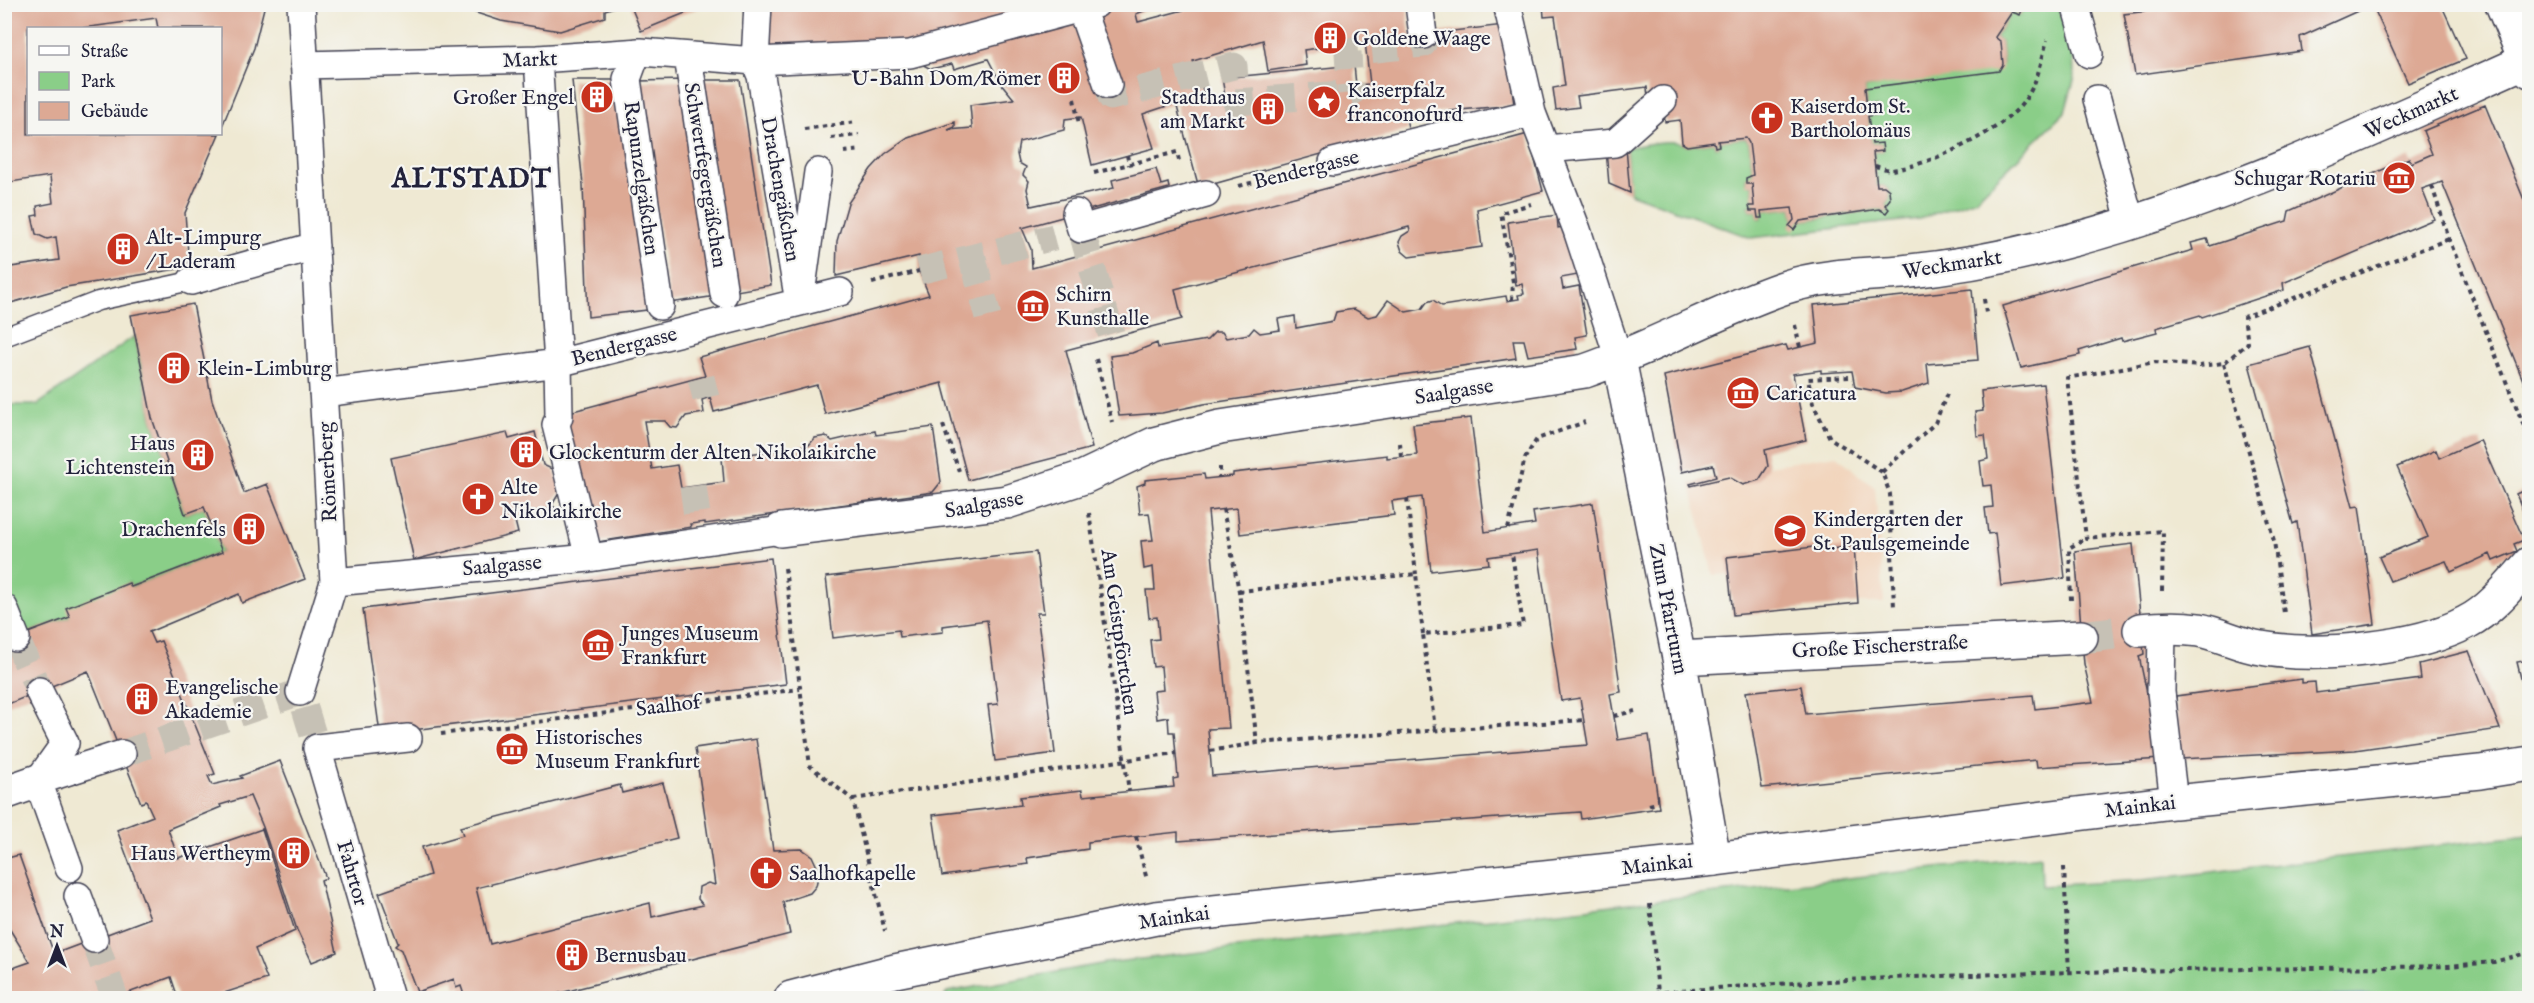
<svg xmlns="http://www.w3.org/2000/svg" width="2534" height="1003" font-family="'IM FELL English',serif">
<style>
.built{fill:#f2d5bd}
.green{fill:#8ace88;stroke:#567862;stroke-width:1.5}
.water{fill:#78aae4;stroke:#4d6690;stroke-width:1.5}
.building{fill:#dda994;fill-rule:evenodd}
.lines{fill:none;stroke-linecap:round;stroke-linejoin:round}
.pedestrian-tunnel{stroke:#c6c1b5;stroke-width:27;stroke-dasharray:27 14;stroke-linecap:butt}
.minor-tunnel{stroke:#c6c1b5;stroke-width:33;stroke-dasharray:33 16;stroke-linecap:butt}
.service-casing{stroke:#414052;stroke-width:21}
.pedestrian-casing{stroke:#414052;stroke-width:30}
.minor-casing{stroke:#414052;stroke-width:36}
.tertiary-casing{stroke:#414052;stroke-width:36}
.path{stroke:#414052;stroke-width:4;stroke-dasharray:4.5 4.5;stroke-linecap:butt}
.service{stroke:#fff;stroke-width:18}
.pedestrian{stroke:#fff;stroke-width:27}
.minor{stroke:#fff;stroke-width:33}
.tertiary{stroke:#fff;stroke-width:33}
.labels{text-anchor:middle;stroke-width:4.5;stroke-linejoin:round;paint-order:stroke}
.poi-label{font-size:21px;fill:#22223b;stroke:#f6f6f2;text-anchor:start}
.street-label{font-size:21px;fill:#22223b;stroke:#f6f6f2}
.district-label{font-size:27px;font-weight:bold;letter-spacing:1.5px;fill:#22223b;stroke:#f6f6f2}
</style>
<rect width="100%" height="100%" fill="#f6f6f2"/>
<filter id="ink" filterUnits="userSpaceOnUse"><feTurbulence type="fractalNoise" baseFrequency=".0167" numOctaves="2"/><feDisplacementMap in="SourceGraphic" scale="12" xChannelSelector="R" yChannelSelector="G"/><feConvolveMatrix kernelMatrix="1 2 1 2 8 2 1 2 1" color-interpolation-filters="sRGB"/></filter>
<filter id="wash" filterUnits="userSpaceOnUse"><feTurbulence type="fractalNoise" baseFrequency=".008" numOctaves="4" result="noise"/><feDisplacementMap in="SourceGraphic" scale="24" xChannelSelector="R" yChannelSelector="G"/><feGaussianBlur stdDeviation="1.35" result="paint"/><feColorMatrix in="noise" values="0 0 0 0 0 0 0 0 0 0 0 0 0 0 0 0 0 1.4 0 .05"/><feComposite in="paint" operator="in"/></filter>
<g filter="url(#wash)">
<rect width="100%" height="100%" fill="#efe9d3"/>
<path class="built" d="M1836,455L1875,488L1884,603H1858L1733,615L1729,574L1713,575L1691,486L1729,477L1743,485L1759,480L1768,466Z"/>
<path class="green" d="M2012,5H2057L2073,46L2074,80L2065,112L1976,199L1919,219L1751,238L1630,193L1626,148C1641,146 1674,136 1687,146L1714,142L1715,147L1719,146L1718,141L1746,138L1749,143L1753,175L1746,178V183L1752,184L1754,206H1749L1750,211H1757L1758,218H1762L1761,211L1792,208L1794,220L1790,226L1800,221L1879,209L1886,213L1889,209L1885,205L1890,199L1889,190L1884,186H1877L1873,152L1883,151L1882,143L1872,144L1868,116L1879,114L1877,107L1867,108L1865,88L2003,64L2001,42L1995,37L2012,12L2020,15L2022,10Z
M135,336L152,418L185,514L204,507L222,552L131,587L129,583L70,617L5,642V405H37Z
M2529,835V997L2427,994L2252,998H944L947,992L1106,963L2041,856L2042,886L2143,880Z"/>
<path class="water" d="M2428,994L2530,998H2252Z"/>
<g id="blocks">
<path class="building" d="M4,4H265L254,48L221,129L220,28H158L156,18L82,28H28V134H219L185,213L189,267L66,287L4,305V268L59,260L56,237L47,239L36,234L32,216L38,215L37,206L53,203L50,176L4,183Z
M624,4L605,10V17L560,31L501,21L452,5Z
M630,4H705V5L641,31Z
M763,4H1162L1136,14L1138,22L1206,4H1407L1410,36L1504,25L1514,105L1406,115L1408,130L1199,188L1176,103L1143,114L1154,148L1092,165L1081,117L1065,119L1064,130L1019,142L1017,154L1019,163L1026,167L1023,175L1029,181L1027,189L1031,206L1114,188L1112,180L1156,169L1161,185L1168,183L1169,188L1022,228L1031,249L1032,268L1528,134L1543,191L1477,209L1482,247L1409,257L1402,251L1399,242L1402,236L1410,231L1409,227L1175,289L1182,319L1066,350L1092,448L968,480L942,383L825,414L817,385L714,412L710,397L702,400L704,413L686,416L677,428L670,427L665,421H644L652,469L677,465L681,488L724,482L722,458L809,445L815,438L826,436L832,441L875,431L876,435L933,427L941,482L933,492L705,524V522L690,524L691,527L598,542L591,503H584L562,414L705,376L699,357L929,295L919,271V256L836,276L837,241L848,203L871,169L885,154L908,138L955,122V127L948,130L972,128L970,105L1014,99L1000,82L988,59L954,69L952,64L931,69L904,55L765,52ZM1263,40L1268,71L1306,65L1304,50L1365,42L1370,84L1356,85L1354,65L1222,78L1225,96L1206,99L1193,61Z
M1543,4H2012L2022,10L2020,15L2012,12L1995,37L2001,42L2003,64L1999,71L1865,88L1867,108L1878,107L1879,114L1868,116L1872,144L1882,143L1883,151L1873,152L1877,186H1884L1889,190L1890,199L1885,205L1889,209L1886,213L1879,209L1800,221L1794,230L1789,226L1794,220L1792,208L1761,211L1762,218H1758L1757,211H1750L1749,206H1754L1752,184H1746V178L1753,175L1749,143L1746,138L1718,141L1719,146L1715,147L1714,142L1687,146L1682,143L1680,120L1665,122L1663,100L1648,99L1647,87L1577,96L1579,107L1556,110L1553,88L1565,86L1555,16L1544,17Z
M2372,4H2441L2466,59L2408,83Z
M2198,5H2371L2300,37L2302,51L2135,75L2124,14Z
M572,80H619L647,310L588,317L583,185Z
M685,80L716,296L670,303L638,81Z
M700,80H740L771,285L731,292Z
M2485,105L2529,212V395L2442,182L2422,189L2434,219L2283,283L2284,290L2202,317L2200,315L2156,328L2157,332L2122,341L2121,338L2079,351L2080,355L2021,368L2003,306L2193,250L2191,243L2207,239L2210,246L2287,221L2289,211L2409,158L2411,163L2432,154L2423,131Z
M1626,148L1630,193L1609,184L1606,150Z
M1557,215L1558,228L1570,226L1578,275L1561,278L1563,289L1579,286L1587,335L1575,337L1577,349L1528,356L1524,340H1513L1516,358L1204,404L1162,413L1119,416L1110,356L1132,353L1157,343L1158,348L1207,340L1215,332H1222L1226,338L1249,334L1254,328L1260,333L1280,330L1278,319L1295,316L1296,328L1333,321L1336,312L1354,309L1368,317L1377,315L1388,300L1406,312L1422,309L1427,302L1433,300L1442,306L1506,296L1507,301L1519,299L1518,295L1524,294L1522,284L1516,285L1508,222Z
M1972,289L1978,360L1927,364L1929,383L1902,392L1886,393L1855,387L1852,371L1821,373V370L1793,374L1806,440L1765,450L1768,466L1759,480L1743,485L1729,477L1691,486L1690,484L1716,477L1713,465L1682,472L1664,376L1786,345L1788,350L1818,343L1814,305Z
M193,304L212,400L244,493L267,484L305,579L242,603L239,594L149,632L154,643L161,641L215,774L208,776L212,785L242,778L240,776L280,761L326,878L321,880L337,952L312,962L297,930L263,827L250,796L220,805L221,807L168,829L178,858L262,829L295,931L255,949L267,979L209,998H178L171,977L115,998H4V971L30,962L4,920V859L19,855L54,954L150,918L117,830L153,816L146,801L141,803L88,671L6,705L4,642L70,617L66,608L129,583L131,587L222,552L204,507L185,514L152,418L131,315Z
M2310,347L2353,507L2359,506L2375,624L2312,634L2297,522L2293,524L2249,364Z
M2043,384L2065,578L2001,586L1995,533L1988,534L1985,508L1993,507L1991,485L1983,486L1980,461L1988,459L1985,435L1977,436L1975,412L1983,411L1981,391Z
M1471,418L1485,532L1535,524L1533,512L1593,503L1621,692L1610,694L1618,740L1649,735L1659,808L1581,819L1580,812L1178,841V832L1088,842V849L1027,858L1028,864L942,876L933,815L1021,805L1020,797L1082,790L1083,796L1174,787L1173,779L1178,778L1174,732H1169L1168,717L1157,719L1154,691L1163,690L1161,666L1153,667L1150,640L1159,639L1157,617L1149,618L1146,590H1155L1153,567L1144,569L1141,541L1153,540L1149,513L1140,514L1137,486L1145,483V480L1204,474L1205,479L1233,476V473L1387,455V458L1417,455L1413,424ZM1422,497L1431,571L1489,564L1488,557L1538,550L1561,701L1580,698L1588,745L1212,776L1208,729L1229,728L1208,511L1237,508L1240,534L1394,515L1392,501Z
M535,432L543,465L554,470L563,493H559L552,505L555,508L536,511L538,516L532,517L531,512L520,514L521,520L515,521L518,533L414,560L391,458L507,433L509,439Z
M2480,440L2524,540L2514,544L2517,551L2493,561L2490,554L2451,572L2446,561L2390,581L2379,557L2428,537L2397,467L2436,450L2439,458Z
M2529,488V516L2526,518L2516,494Z
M2133,544L2144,654L2139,656L2161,759L2037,767L2036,760L1762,788L1746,692L1801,686L1806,714L2033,695L2035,709L2093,702L2084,664L2075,551Z
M1822,546L1823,550L1854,546L1858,603L1733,615L1727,557Z
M1036,552L1044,613H1037L1055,753L995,761L988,705L998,704L987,620L943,626V632L900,637L899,630L833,638L826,577Z
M771,558L786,684L380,734L363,609Z
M2469,651L2500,729L2355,750L2180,759L2176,696L2302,679V683L2315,682L2316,693L2421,679L2419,664Z
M2529,660V711L2517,662Z
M756,739L773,850L802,849L812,856L819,871L816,886L810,893L783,902L790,934L541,998H465L461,986L456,988L454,979L417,992L401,950L395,946L398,943L379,893L430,875L422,847L463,835L460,827L620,785L622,793L663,783L677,838L476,888L490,944L650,903L652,917L703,905L698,899L699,887L708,883L715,885L695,748Z"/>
</g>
</g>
<g filter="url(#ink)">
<use href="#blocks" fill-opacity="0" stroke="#414052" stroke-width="1.5"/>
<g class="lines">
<path class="pedestrian-tunnel" d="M1349,69L1348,52L1423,44V35
M1108,85L1111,97L1234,66L1235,80
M1236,94V102L1344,94L1351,93L1350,84
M1081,229L1112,337
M973,258L988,317
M919,271L1054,237
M701,378L706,398
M693,486L698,523
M16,638L39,691
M122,754L300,692L317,748
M94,939L115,998"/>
<path class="minor-tunnel" d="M2081,637L2140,630"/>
<defs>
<path id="service" d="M4,337L98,301L191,281"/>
<path id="pedestrian" d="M758,4L755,61L910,54L1096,4
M1419,4L1423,35
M1507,4L1532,113L1577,230L1619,359
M2075,4L2089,54
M1081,8L1108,85
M637,52L627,79L660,306
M688,57L724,294
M538,59L558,363L559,416L556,425L589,558
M304,65L538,59L641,52L755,61L761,76L799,302
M2097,99L2131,224
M1546,149L1615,143L1663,100
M1333,162L1532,113
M1076,213L1081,229L1206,194
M803,280L818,172
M191,281L315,246
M323,393L558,363L840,292
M334,582L589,558L781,530
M4,608L16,638
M2162,628L2161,692L2174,802
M300,692L334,582L301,4
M38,781L65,743L39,691
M38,781L69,868
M38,781L122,754
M78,896L94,939
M390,998L317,748L408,738"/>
<path id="minor" d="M2502,4L2530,71
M1619,359L1679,658L1714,859
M781,530L1007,502L1084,477L1154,444L1220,427L1585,371C1653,348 1716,311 1783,288C1821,275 1864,275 1902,272C1951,267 1998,259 2045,247C2213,206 2369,131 2526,61
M2140,630C2159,628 2180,627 2199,630C2220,634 2240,645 2261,648C2315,658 2418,649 2467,622C2492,609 2511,584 2530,563
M1679,658L2081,637
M4,793L38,781"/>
<path id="tertiary" d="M791,998L895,971L1156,918L1714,859L2174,802L2480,772L2530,764"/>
</defs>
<use href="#service" class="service-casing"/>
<use href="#pedestrian" class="pedestrian-casing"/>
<use href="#minor" class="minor-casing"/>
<use href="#tertiary" class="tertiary-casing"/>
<path class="path" d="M1074,99L1079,124
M804,129L857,122
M831,138L859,135
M844,152L861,150
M1127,155L1129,165
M1875,166C1880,167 1887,170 1892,170C1928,166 2000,132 2022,104C2037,85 2041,63 2047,40
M1094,173L1177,152L1180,165
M1239,186L1302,170
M2432,186L2449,239L2530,441
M872,283L919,271
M1984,299L1986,313
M1512,300L1513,282L1501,213L1531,204
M1795,325L1800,347
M1096,359L1112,422
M2224,363L2274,541L2284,613
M1849,377L1808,379L1813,404L1830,438L1882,472L1890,494L1894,609
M943,425L959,471
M1400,443L1401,457
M1220,467V477
M1882,472L1935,423L1947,394
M1407,499L1416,574
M1223,509L1239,591L1257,743
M1089,513L1129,791
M1508,529L1525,458L1537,439L1585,422
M785,568L810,766L853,800L885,931
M1239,591L1416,574L1423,634
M2162,591L2163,531L2086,538L2067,378L2155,362L2199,366L2224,363L2248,343L2244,317L2449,239
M2071,600L2069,548L2086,538
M1614,716L1635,711
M1435,729L1423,634L1523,625L1512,554
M441,734L800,689
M1210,751L1257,743L1584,720
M853,799L1176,753
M1649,805L1658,803
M1136,837L1147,880
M2064,867L2069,973
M1650,904L1658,993
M1601,998C1882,970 2166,971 2449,966L2494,962L2530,952"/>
<use href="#service" class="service"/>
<use href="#pedestrian" class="pedestrian"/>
<use href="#minor" class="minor"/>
<use href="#tertiary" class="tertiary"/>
</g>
</g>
<defs>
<symbol id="building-disc" viewBox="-11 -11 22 22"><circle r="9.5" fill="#c8321e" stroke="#f6f6f2"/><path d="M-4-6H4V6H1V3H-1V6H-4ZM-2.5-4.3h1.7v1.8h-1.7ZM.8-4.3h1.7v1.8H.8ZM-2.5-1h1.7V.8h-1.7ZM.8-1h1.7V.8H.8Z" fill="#fff"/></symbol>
<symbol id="sight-disc" viewBox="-11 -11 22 22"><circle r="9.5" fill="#c8321e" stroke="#f6f6f2"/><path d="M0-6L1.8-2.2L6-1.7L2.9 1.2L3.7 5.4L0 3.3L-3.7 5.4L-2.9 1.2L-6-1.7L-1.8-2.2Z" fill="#fff"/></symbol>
<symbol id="church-disc" viewBox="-11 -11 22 22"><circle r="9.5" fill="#c8321e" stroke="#f6f6f2"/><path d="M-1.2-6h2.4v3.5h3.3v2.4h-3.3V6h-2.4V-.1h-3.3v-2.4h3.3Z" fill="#fff"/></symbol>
<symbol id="museum-disc" viewBox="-11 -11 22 22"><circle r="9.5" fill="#c8321e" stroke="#f6f6f2"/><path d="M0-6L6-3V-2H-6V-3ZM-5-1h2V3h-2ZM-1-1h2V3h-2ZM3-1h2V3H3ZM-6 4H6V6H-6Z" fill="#fff"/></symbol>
<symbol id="school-disc" viewBox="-11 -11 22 22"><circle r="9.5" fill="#c8321e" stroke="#f6f6f2"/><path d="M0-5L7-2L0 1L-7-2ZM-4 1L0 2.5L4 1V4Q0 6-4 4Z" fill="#fff"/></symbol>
</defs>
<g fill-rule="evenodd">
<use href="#building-disc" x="1311" y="19" width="38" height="38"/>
<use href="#building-disc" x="1045" y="59" width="38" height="38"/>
<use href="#building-disc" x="578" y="78" width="38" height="38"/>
<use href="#sight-disc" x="1305" y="83" width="38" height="38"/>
<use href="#building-disc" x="1249" y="90" width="38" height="38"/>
<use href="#church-disc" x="1748" y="99" width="38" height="38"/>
<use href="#museum-disc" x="2380" y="159" width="38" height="38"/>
<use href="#building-disc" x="104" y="230" width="38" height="38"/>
<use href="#museum-disc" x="1014" y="287" width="38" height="38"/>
<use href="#building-disc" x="155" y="349" width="38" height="38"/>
<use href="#museum-disc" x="1724" y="374" width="38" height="38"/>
<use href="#building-disc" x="507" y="433" width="38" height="38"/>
<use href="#building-disc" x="179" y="436" width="38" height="38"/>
<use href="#church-disc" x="459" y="480" width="38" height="38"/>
<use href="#building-disc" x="230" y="510" width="38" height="38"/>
<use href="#school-disc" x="1771" y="512" width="38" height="38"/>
<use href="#museum-disc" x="579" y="626" width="38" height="38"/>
<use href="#building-disc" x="123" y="680" width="38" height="38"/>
<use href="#museum-disc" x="493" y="730" width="38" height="38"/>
<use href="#building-disc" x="275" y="834" width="38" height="38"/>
<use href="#church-disc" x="747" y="854" width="38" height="38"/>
<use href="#building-disc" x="553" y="936" width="38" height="38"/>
</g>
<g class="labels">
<g class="poi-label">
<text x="1353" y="45">Goldene Waage</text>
<text x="1041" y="85" text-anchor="end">U-Bahn Dom/Römer</text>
<text x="1347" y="97">Kaiserpfalz<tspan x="1347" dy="24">franconofurd</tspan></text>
<text x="574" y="104" text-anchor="end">Großer Engel</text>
<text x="1245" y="104" text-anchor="end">Stadthaus<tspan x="1245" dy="24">am Markt</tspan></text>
<text x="1790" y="113">Kaiserdom St.<tspan x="1790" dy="24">Bartholomäus</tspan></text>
<text x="2376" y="185" text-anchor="end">Schugar Rotariu</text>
<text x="146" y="244">Alt-Limpurg<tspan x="146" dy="24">/ Laderam</tspan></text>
<text x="1056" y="301">Schirn<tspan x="1056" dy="24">Kunsthalle</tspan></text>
<text x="197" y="375">Klein-Limburg</text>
<text x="1766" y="400">Caricatura</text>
<text x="175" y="450" text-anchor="end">Haus<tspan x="175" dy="24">Lichtenstein</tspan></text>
<text x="549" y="459">Glockenturm der Alten Nikolaikirche</text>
<text x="501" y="494">Alte<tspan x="501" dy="24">Nikolaikirche</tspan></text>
<text x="1813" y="526">Kindergarten der<tspan x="1813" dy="24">St. Paulsgemeinde</tspan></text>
<text x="226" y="536" text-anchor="end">Drachenfels</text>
<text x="621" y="640">Junges Museum<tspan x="621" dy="24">Frankfurt</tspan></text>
<text x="165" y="694">Evangelische<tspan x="165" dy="24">Akademie</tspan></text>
<text x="535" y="744">Historisches<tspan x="535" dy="24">Museum Frankfurt</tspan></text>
<text x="271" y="860" text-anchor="end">Haus Wertheym</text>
<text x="789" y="880">Saalhofkapelle</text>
<text x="595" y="962">Bernusbau</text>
</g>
<g class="street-label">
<text transform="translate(530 59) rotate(-2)" y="7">Markt</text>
<text transform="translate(2411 112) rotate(-24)" y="7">Weckmarkt</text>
<text transform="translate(1306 169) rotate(-14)" y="7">Bendergasse</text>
<text transform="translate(706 175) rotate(81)" y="7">Schwertfegergäßchen</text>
<text transform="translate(642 178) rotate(82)" y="7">Rapunzelgäßchen</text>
<text transform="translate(781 189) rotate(80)" y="7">Drachengäßchen</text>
<text transform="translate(1952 264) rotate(-9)" y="7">Weckmarkt</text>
<text transform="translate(624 346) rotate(-14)" y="7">Bendergasse</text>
<text transform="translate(1454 391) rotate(-9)" y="7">Saalgasse</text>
<text transform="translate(327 472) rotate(-93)" y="7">Römerberg</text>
<text transform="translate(984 504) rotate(-10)" y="7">Saalgasse</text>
<text transform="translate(502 565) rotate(-5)" y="7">Saalgasse</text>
<text transform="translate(1669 609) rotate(79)" y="7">Zum Pfarrturm</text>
<text transform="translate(1120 632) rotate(82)" y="7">Am Geistpförtchen</text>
<text transform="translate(1880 646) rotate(-3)" y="7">Große Fischerstraße</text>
<text transform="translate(668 705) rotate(-7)" y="7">Saalhof</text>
<text transform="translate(2140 806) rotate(-7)" y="7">Mainkai</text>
<text transform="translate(1657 864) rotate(-6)" y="7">Mainkai</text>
<text transform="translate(353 873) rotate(74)" y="7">Fahrtor</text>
<text transform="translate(1174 917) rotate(-8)" y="7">Mainkai</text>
</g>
<g class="district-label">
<text x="472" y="187">ALTSTADT</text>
</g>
</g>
<rect width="2534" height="1003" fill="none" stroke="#f6f6f2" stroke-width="24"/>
<rect x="27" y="27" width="195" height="108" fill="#f6f6f2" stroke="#a1a1a9" stroke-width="1.5"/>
<rect x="39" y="46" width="30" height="9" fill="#ffffff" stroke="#a1a1a9" stroke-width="1.5"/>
<text x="81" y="57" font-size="18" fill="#22223b">Straße</text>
<rect x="39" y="72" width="30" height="18" fill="#8ace88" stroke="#a1a1a9" stroke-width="1.5"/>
<text x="81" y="87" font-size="18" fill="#22223b">Park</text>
<rect x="39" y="102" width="30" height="18" fill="#dda994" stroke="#a1a1a9" stroke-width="1.5"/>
<text x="81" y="117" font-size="18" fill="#22223b">Gebäude</text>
<g transform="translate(57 946)" stroke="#f6f6f2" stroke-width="4.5" paint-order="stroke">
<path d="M0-4.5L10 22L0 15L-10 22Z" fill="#22223b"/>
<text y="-9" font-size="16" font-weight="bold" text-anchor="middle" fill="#22223b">N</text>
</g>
</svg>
